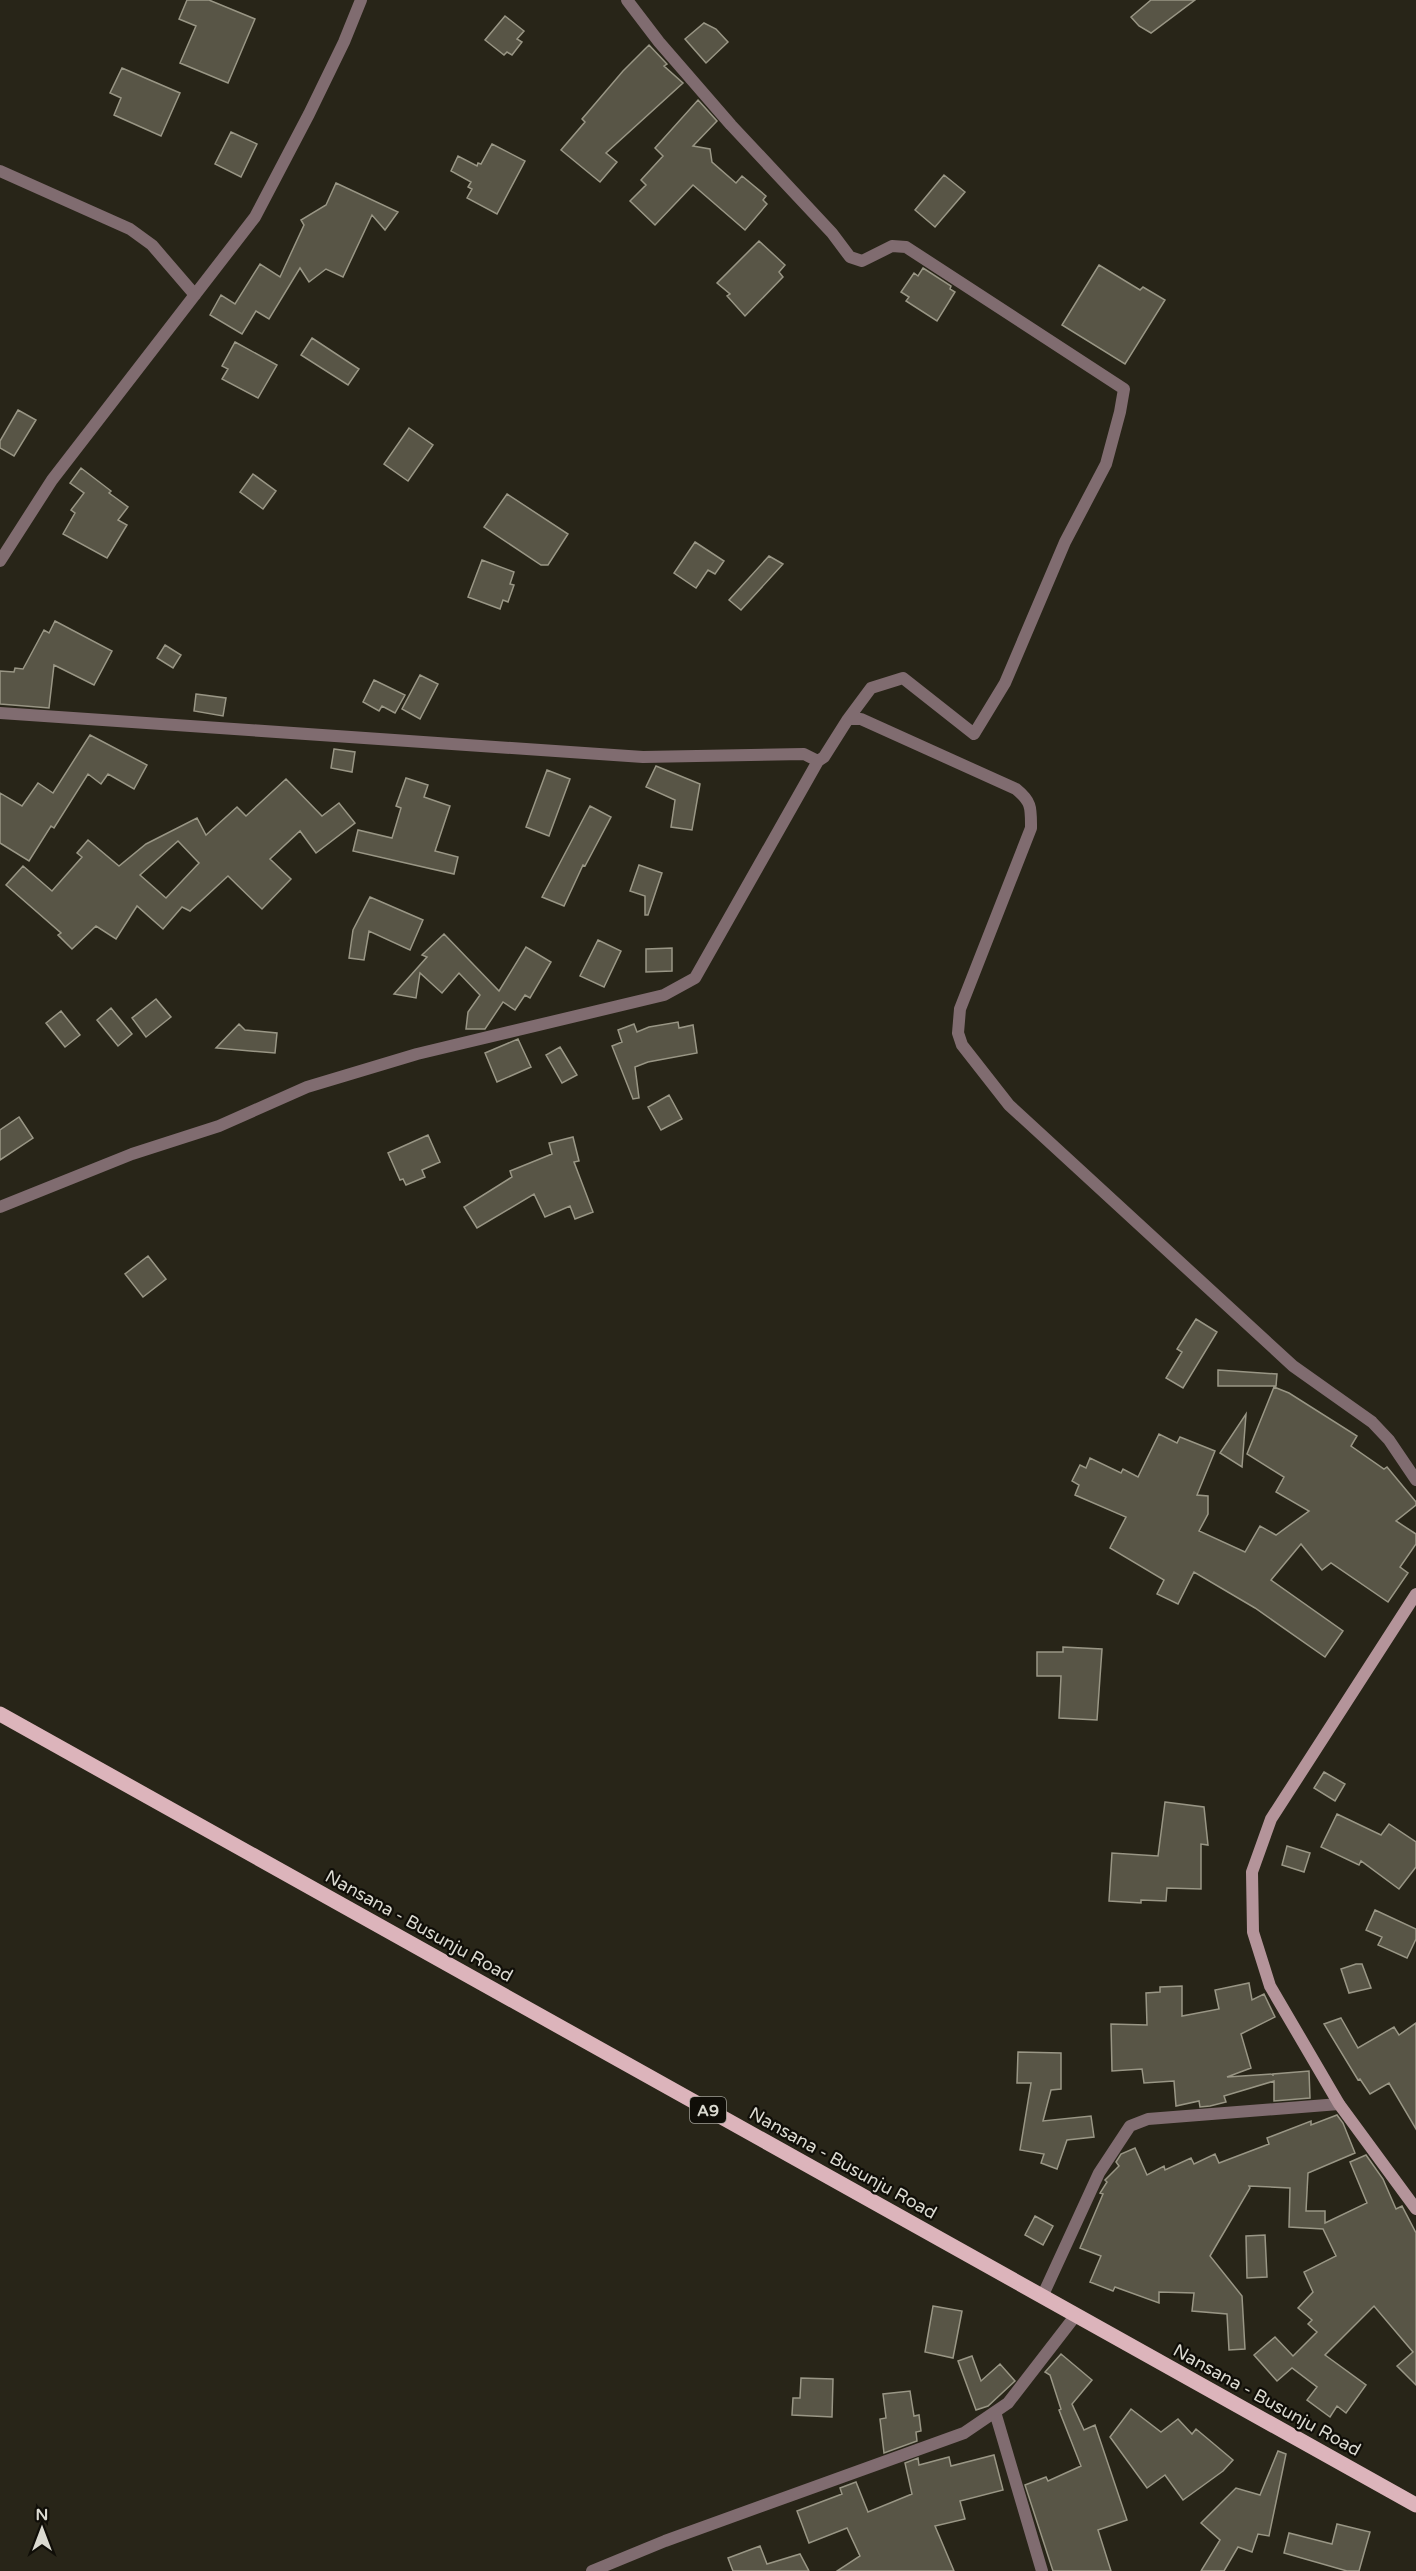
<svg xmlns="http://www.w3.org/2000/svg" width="1416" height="2571" font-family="'Varela Round',sans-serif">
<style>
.building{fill:#585546;stroke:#999685;stroke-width:1.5;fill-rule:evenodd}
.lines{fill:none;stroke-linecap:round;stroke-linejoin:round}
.street{stroke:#806c70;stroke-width:12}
.secondary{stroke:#b4949a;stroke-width:12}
.primary{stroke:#dcb4bb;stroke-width:15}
.labels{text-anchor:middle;stroke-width:4.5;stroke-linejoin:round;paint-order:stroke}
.shield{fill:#100e08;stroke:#9e9d95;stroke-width:1.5}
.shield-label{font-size:16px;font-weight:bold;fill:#dbdad1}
.street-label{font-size:18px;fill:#dbdad1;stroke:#100e08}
</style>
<rect width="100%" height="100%" fill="#282518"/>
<path class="building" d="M187,0H209L255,19L228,83L180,63L196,26L179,19Z
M1151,0H1195L1151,33L1139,26L1131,17Z
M505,16L524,31L517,39L522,42L512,55L507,52L504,55L485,40Z
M704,23L716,29L728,42L706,63L685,39Z
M649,45L667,64L664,66L683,83L606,153L617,162L600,182L561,150L585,122L582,119L623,71Z
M122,68L180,93L161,136L114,115L121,98L110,93Z
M698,100L717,121L693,146L710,149L712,162L736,183L742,176L766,196L763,200L767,204L745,230L693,185L655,225L630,201L646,185L641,180L663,156L655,148Z
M231,132L257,144L241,177L215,164Z
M492,144L525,161L497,214L467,198L472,189L468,187L471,182L451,171L458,156L477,166L478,163L481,164Z
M944,175L965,192L935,227L915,210Z
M336,183L398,212L385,230L372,215L343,277L326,269L309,282L300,268L269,319L256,311L242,334L210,315L221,295L235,304L260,264L280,277L304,225L301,220L326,205Z
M759,241L785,265L779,272L783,277L745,316L727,296L730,294L717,283Z
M1099,265L1140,290L1143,287L1165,300L1125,364L1062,325Z
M923,268L951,286L950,289L955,292L937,321L906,301L909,297L901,292L914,273L918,276Z
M312,338L359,369L348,385L301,355Z
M235,342L277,365L258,398L222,379L228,369L222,366Z
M18,410L36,420L14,456L0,448V441Z
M409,428L433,445L408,481L384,464Z
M81,468L111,491L109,493L128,507L118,520L127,525L107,558L63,534L75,513L71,510L84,493L70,483Z
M253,474L276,491L263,509L240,492Z
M507,494L568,534L548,565H541L484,527Z
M695,542L724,561L715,574L708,570L696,588L674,573Z
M769,556L783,564L741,610L729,600Z
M482,560L514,572L510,584L514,585L508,602L503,600L500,609L468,597Z
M55,621L112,651L94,685L54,665L49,708L0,704V671L14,672L15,668L23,669L44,630L49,633Z
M165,645L181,655L173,668L157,658Z
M420,675L438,684L420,719L402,709Z
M374,680L405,695L395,713L382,706L379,711L363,702Z
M196,694L226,698L223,716L194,711Z
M90,735L147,765L134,789L108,774L101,784L88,774L54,828L51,826L29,861L0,843V793L22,806L38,783L53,793Z
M334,749L355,752L352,772L331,768Z
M656,766L700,784L692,830L671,827L675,800L646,787Z
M547,770L570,779L549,836L526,827Z
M406,778L428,785L424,797L450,806L435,851L458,857L454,874L353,851L358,830L392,838L401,808L396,806Z
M286,779L322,816L339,803L355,823L316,853L300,831L270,859L291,879L262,909L228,876L190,911L182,907L163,929L137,906L116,939L96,926L72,949L58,935L61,933L6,885L23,866L52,891L82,857L77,853L88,840L119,866L146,844L197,818L206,835L237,807L246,816ZM178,841L199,863L166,898L140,875Z
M590,806L611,817L585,866L583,865L564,906L542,897Z
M639,865L662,873L648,915H645V896L630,891Z
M370,897L423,920L410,950L369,931L364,960L349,958L353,930Z
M444,934L499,991L526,947L551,962L530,998L525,995L515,1010L503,1002L485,1029H466L468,1012L480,995L459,973L442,993L420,973L416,998L394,994L427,957L422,955Z
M598,940L621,951L604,987L580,976Z
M672,948V971L646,972V949Z
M156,999L171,1017L146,1037L132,1018Z
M111,1008L132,1034L118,1046L97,1020Z
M61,1011L80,1035L65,1047L46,1023Z
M678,1022L679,1028L693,1025L697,1053L648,1062L635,1067L639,1098L633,1099L612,1046L622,1042L618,1030L634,1024L637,1032L649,1027Z
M239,1024L245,1030L277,1033L275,1053L216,1048Z
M518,1039L531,1067L497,1082L485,1053Z
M560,1047L577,1075L562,1083L546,1055Z
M669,1095L682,1119L661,1130L648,1107Z
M19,1117L33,1138L0,1160V1130Z
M428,1135L440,1162L422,1170L425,1177L406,1185L403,1179L400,1180L388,1153Z
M573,1137L579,1161L574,1162L593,1212L575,1219L570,1206L545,1217L534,1194L477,1228L464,1207L512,1177L510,1171L552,1154L549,1143Z
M148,1256L166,1279L143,1297L125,1274Z
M1196,1319L1217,1332L1183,1388L1166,1378L1182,1352L1177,1349Z
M1218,1370L1277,1374L1276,1386H1218Z
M1274,1387L1289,1393L1357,1436L1351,1446L1384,1469L1387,1467L1416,1502V1505L1396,1521L1416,1534V1544L1400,1567L1408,1573L1388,1602L1331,1563L1322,1570L1301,1544L1271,1580L1343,1631L1325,1657L1255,1608L1194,1572L1178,1604L1157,1594L1164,1580L1110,1548L1126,1517L1075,1495L1079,1485L1072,1481L1080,1465L1086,1468L1090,1458L1121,1473L1123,1469L1138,1477L1159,1434L1177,1443L1180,1437L1215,1451L1197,1495L1208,1496V1514L1199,1531L1245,1552L1260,1526L1276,1535L1309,1511L1276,1492L1284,1477L1247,1454Z
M1246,1414L1242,1467L1220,1453Z
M1063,1647L1102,1649L1097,1720L1059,1718L1061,1676H1037V1652H1063Z
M1324,1772L1345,1784L1335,1801L1314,1788Z
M1165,1802L1204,1807L1208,1845L1201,1844V1889L1167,1888L1166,1901L1141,1900V1903L1109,1901L1112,1853L1158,1856Z
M1337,1814L1381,1835L1389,1824L1416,1842V1867L1399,1889L1361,1861L1359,1865L1321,1847Z
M1287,1846L1310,1853L1304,1872L1282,1865Z
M1375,1910L1416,1929V1939L1407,1958L1378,1945L1382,1937L1366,1930Z
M1356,1964H1362L1371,1988L1349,1993L1341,1969Z
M1249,1983L1252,2000L1264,1994L1275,2017L1241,2034L1251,2068L1227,2077L1273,2074V2076V2074L1309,2071L1310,2098L1274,2101V2081L1224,2096L1226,2102L1210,2106L1200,2107L1199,2101L1176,2106L1174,2081L1144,2083L1142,2069L1112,2071L1111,2024L1147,2025L1146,1993L1160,1992V1987L1182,1986V2016L1219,2009L1215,1990Z
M1341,2018L1358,2048L1394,2027L1399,2035L1416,2023V2129L1389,2083L1370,2094L1360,2079L1358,2080L1324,2024Z
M1018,2052L1061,2053V2089L1051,2090L1043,2121L1091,2116L1094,2137L1067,2140L1057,2169L1041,2163L1044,2154L1020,2150L1031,2083H1017Z
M1337,2115L1343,2123L1355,2153L1308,2173L1306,2211H1325V2223L1367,2203L1350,2162L1366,2155L1383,2179L1396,2209L1402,2206L1416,2233V2385L1397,2366L1413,2352L1374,2306L1325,2355L1366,2385L1346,2413L1337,2406L1330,2417L1307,2400L1317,2387L1292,2368L1277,2381L1254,2355L1275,2337L1293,2356L1317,2332L1308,2324L1312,2320L1298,2308L1313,2292L1304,2272L1336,2256L1323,2229L1289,2227L1290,2188L1249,2186L1250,2188L1210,2256L1242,2296L1245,2349L1229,2350L1227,2314L1192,2311L1194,2293L1159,2292V2303L1115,2287L1113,2291L1090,2282L1101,2256L1080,2248L1103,2194L1100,2193L1107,2182L1105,2180L1119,2166L1116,2162L1121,2154L1135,2148L1147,2175L1164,2166L1165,2170L1191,2158L1194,2164L1215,2154L1219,2163L1269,2144L1267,2138L1311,2121V2125Z
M1035,2216L1053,2226L1043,2245L1025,2235Z
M1265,2235L1267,2277L1247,2278L1246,2236Z
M933,2306L962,2311L953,2358L925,2352Z
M1061,2354L1092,2380L1072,2404L1084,2430L1095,2425L1127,2520L1098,2530L1111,2571H1053L1025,2485L1046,2477L1048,2481L1081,2466L1059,2410L1061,2409L1050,2375L1045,2372Z
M972,2356L981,2381L1000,2364L1015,2381L988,2406L976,2410L958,2361Z
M801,2378L833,2379L832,2417L792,2415L793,2398H800Z
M910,2391L914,2416L919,2415L921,2431L916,2432L917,2441L884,2453L880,2419L886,2418L883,2394Z
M1131,2409L1161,2432L1178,2419L1192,2434L1196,2429L1233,2460L1223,2471L1183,2500L1165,2475L1147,2488L1110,2437Z
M1278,2451L1286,2454L1269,2536L1258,2534L1252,2552L1238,2547L1224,2571H1201L1220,2540L1201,2523L1236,2488L1260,2495Z
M994,2455L1003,2490L960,2501L965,2519L935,2526L954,2571H837L860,2556L847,2528L809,2543L797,2511L842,2494L840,2488L856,2482L868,2512L912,2494L905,2463L918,2458L919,2465L949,2457L951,2466Z
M1337,2524L1370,2532L1359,2571H1347L1284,2553L1289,2533L1332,2544Z
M760,2546L767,2564L800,2554L809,2571H733L728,2558Z"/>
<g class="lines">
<path class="street" d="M627,0L659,42L731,125L832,233L850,257L862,261L892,246L906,247L1124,389L1120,412L1106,464L1065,542L1005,683L974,734L903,678L871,688L848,719
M0,171L130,229L152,245L195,295
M0,561L52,480L255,217L309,114L344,42L361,0
M0,713L643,757L804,754L818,761L824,757L848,719H861L1016,789C1032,802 1031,808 1031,828L960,1009L958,1033L962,1045L1009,1105L1293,1366L1372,1422L1389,1440L1416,1480
M0,1207L132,1154L219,1126L307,1087L417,1054L664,995L695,978L818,761
M1042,2297L1099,2173L1130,2126L1148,2119L1339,2104
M995,2412L1042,2571
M592,2571L665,2541L964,2433L1008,2403L1076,2315"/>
<path class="secondary" d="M1416,1594L1271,1819L1252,1872L1253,1932L1270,1986L1339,2104L1416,2209"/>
<path class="primary" d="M0,1714L1416,2505"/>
</g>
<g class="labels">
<rect class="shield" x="690" y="2097" width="36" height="26" rx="4.5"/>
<g class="shield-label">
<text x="708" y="2116">A9</text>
</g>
<g class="street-label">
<text transform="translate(419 1926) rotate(29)" y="6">Nansana - Busunju Road</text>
<text transform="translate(843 2163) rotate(29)" y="6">Nansana - Busunju Road</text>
<text transform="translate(1267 2400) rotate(29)" y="6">Nansana - Busunju Road</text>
</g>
</g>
<g transform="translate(42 2529)" stroke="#100e08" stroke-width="4.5" paint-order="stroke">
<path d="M0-4.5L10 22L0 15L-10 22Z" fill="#dbdad1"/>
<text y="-9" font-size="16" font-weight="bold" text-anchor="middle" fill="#dbdad1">N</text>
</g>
</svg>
